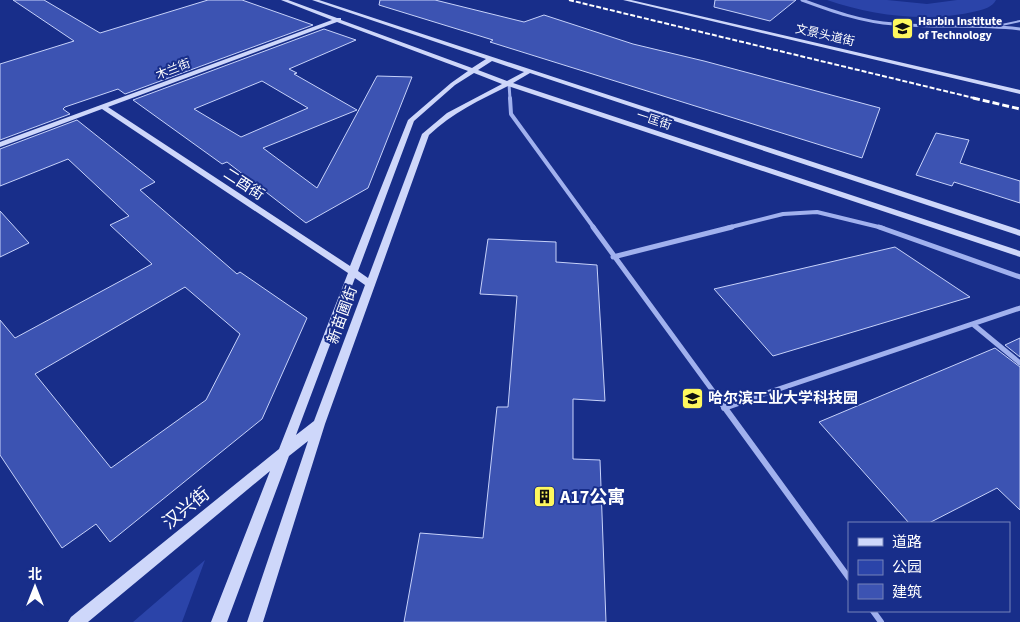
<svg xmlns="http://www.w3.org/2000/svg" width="1020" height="622" font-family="'Source Sans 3','Noto Sans SC',sans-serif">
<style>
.green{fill:#2b44a9}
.building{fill:#3c53b2;stroke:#c7d2fa;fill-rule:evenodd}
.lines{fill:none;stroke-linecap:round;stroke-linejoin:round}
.lane{stroke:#a1b1ee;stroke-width:2}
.street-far3{stroke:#a1b1ee;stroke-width:3}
.street-far2{stroke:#a1b1ee;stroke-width:4}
.street-far1{stroke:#a1b1ee;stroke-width:5}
.street{stroke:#a1b1ee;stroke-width:6}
.secondary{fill:#ced7fa;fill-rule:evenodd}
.rail-far1{stroke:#fff;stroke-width:2;stroke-dasharray:5 2;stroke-linecap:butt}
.rail{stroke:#fff;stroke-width:3;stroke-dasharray:7 3;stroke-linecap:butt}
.labels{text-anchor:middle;stroke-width:4;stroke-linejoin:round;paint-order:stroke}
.far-poi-label{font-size:12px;font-weight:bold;fill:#fff;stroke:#182e8a;text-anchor:start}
.far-street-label{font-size:12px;fill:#fff;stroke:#182e8a}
.street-label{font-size:15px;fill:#fff;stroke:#182e8a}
.poi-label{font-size:15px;font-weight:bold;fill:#fff;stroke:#182e8a;text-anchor:start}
.near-poi-label{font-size:18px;font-weight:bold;fill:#fff;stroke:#182e8a;text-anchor:start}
.near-street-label{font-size:18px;fill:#fff;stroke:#182e8a}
</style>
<rect width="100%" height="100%" fill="#182e8a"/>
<path class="green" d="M827,0H887L927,4L957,0H996C992,7 985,9 977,11C929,23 873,16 827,0Z
M205,560L182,622H133Z"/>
<path class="building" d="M13,0H44L100,33L208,0H242L313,25L125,94L118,89L65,107L63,109L70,114L0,140V64L74,41Z
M380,0H435L524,22L544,15L633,44L704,61L880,108L862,158L490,42L493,40L379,5Z
M715,0H796L770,21L714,7Z
M324,29L356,40L289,69L297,73L294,74L357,110L263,148L317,188L377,76L412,77L368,188L306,223L227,162L222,164L133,100ZM262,81L308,108L241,137L194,109Z
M77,120L155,182L140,190L237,274L240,272L307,318L262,419L110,542L96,524L62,548L0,455V320L15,338L152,264L110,225L129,216L68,159L0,186V149ZM185,287L240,334L206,400L111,468L35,374Z
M936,133L969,140L960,163L1020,181V203L954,182L952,186L916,175Z
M0,211L29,243L0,257Z
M488,239L556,242V262L597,265L605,401L573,399V459L600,460L606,622H404L420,533L483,538L497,407H508L517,296L480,294Z
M895,247L970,297L773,356L714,289Z
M1020,338V357L1005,345Z
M995,348L1020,367V510L997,488L929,523H909L819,422Z"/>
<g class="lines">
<path class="lane" d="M997,26L1020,21"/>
<path class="street-far3" d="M802,0C832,11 862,22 894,24C936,28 978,24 1020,29
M509,84L510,99"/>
<path class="street-far2" d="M510,98L511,114L594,228
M727,228L783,214L817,212L883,228"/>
<path class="street-far1" d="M593,227L718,398
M879,227L1020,277
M613,257L732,227
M974,325L1020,363
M752,398L1020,308"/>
<path class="street" d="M717,397L849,578
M724,408L756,397
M873,611L881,622"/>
<path class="secondary" d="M281,0H288L337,18H341V20L472,68L486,59L312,0H319L1020,230V236L530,73L513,83L1020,251V257L508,86C480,100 452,113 429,135L325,424L263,622H247L308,441L289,456L227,622H211L270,471L88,622H68L71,617L279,449L348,273L102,109L0,147V142L332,20ZM337,22L468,71L451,83L408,120L350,266L108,107ZM492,61L524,72L507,81L478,70ZM474,73L502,84L447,113L422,134L368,278L358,271L414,121L455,85ZM355,278L365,285L314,421L296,435Z
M623,0H631L1020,90V94Z"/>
<path class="rail-far1" d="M569,0L978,99"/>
<path class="rail" d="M973,98L1020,109"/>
</g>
<defs>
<symbol id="university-square" viewBox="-11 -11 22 22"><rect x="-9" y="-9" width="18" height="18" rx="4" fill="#fff85e" stroke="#182e8a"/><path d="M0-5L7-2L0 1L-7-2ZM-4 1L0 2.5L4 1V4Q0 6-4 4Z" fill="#111"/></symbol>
<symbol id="school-square" viewBox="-11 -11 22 22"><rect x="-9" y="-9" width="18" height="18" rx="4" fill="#fff85e" stroke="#182e8a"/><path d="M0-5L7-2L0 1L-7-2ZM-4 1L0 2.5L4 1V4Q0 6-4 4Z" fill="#111"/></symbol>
<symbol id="building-square" viewBox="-11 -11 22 22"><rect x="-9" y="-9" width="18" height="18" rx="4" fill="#fff85e" stroke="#182e8a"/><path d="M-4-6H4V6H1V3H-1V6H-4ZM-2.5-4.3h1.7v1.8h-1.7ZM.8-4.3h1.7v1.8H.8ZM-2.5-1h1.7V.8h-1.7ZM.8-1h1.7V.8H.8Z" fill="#111"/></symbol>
</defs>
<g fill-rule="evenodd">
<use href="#university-square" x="890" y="16" width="25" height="25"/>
<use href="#school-square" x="680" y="386" width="25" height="25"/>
<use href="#building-square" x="532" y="484" width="25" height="25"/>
</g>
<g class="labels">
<g class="far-poi-label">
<text x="918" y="25">Harbin Institute<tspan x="918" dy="14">of Technology</tspan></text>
</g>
<g class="far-street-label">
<text transform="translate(825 35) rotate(13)" y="4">文景头道街</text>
<text transform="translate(173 69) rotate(-21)" y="4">木兰街</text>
<text transform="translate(654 120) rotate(18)" y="4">一匡街</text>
</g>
<g class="street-label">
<text transform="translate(244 184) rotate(33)" y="5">二酉街</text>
<text transform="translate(342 315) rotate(-70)" y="5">新苗圃街</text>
</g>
<g class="poi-label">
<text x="708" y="403">哈尔滨工业大学科技园</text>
</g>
<g class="near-poi-label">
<text x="560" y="503">A17公寓</text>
</g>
<g class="near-street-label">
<text transform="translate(186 508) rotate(-39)" y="6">汉兴街</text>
</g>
</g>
<rect x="848" y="522" width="162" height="90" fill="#182e8a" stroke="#7482b9"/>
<rect x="858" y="538" width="25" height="8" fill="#ced7fa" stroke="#7482b9"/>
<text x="892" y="547" font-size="15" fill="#ffffff">道路</text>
<rect x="858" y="560" width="25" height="15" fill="#2b44a9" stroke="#7482b9"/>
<text x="892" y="572" font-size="15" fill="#ffffff">公园</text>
<rect x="858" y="584" width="25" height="15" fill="#3c53b2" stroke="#7482b9"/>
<text x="892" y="597" font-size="15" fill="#ffffff">建筑</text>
<g transform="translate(35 587)" stroke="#182e8a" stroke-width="4" paint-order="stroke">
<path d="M0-4L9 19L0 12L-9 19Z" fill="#ffffff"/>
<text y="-8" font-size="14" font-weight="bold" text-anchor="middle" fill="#ffffff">北</text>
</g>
</svg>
